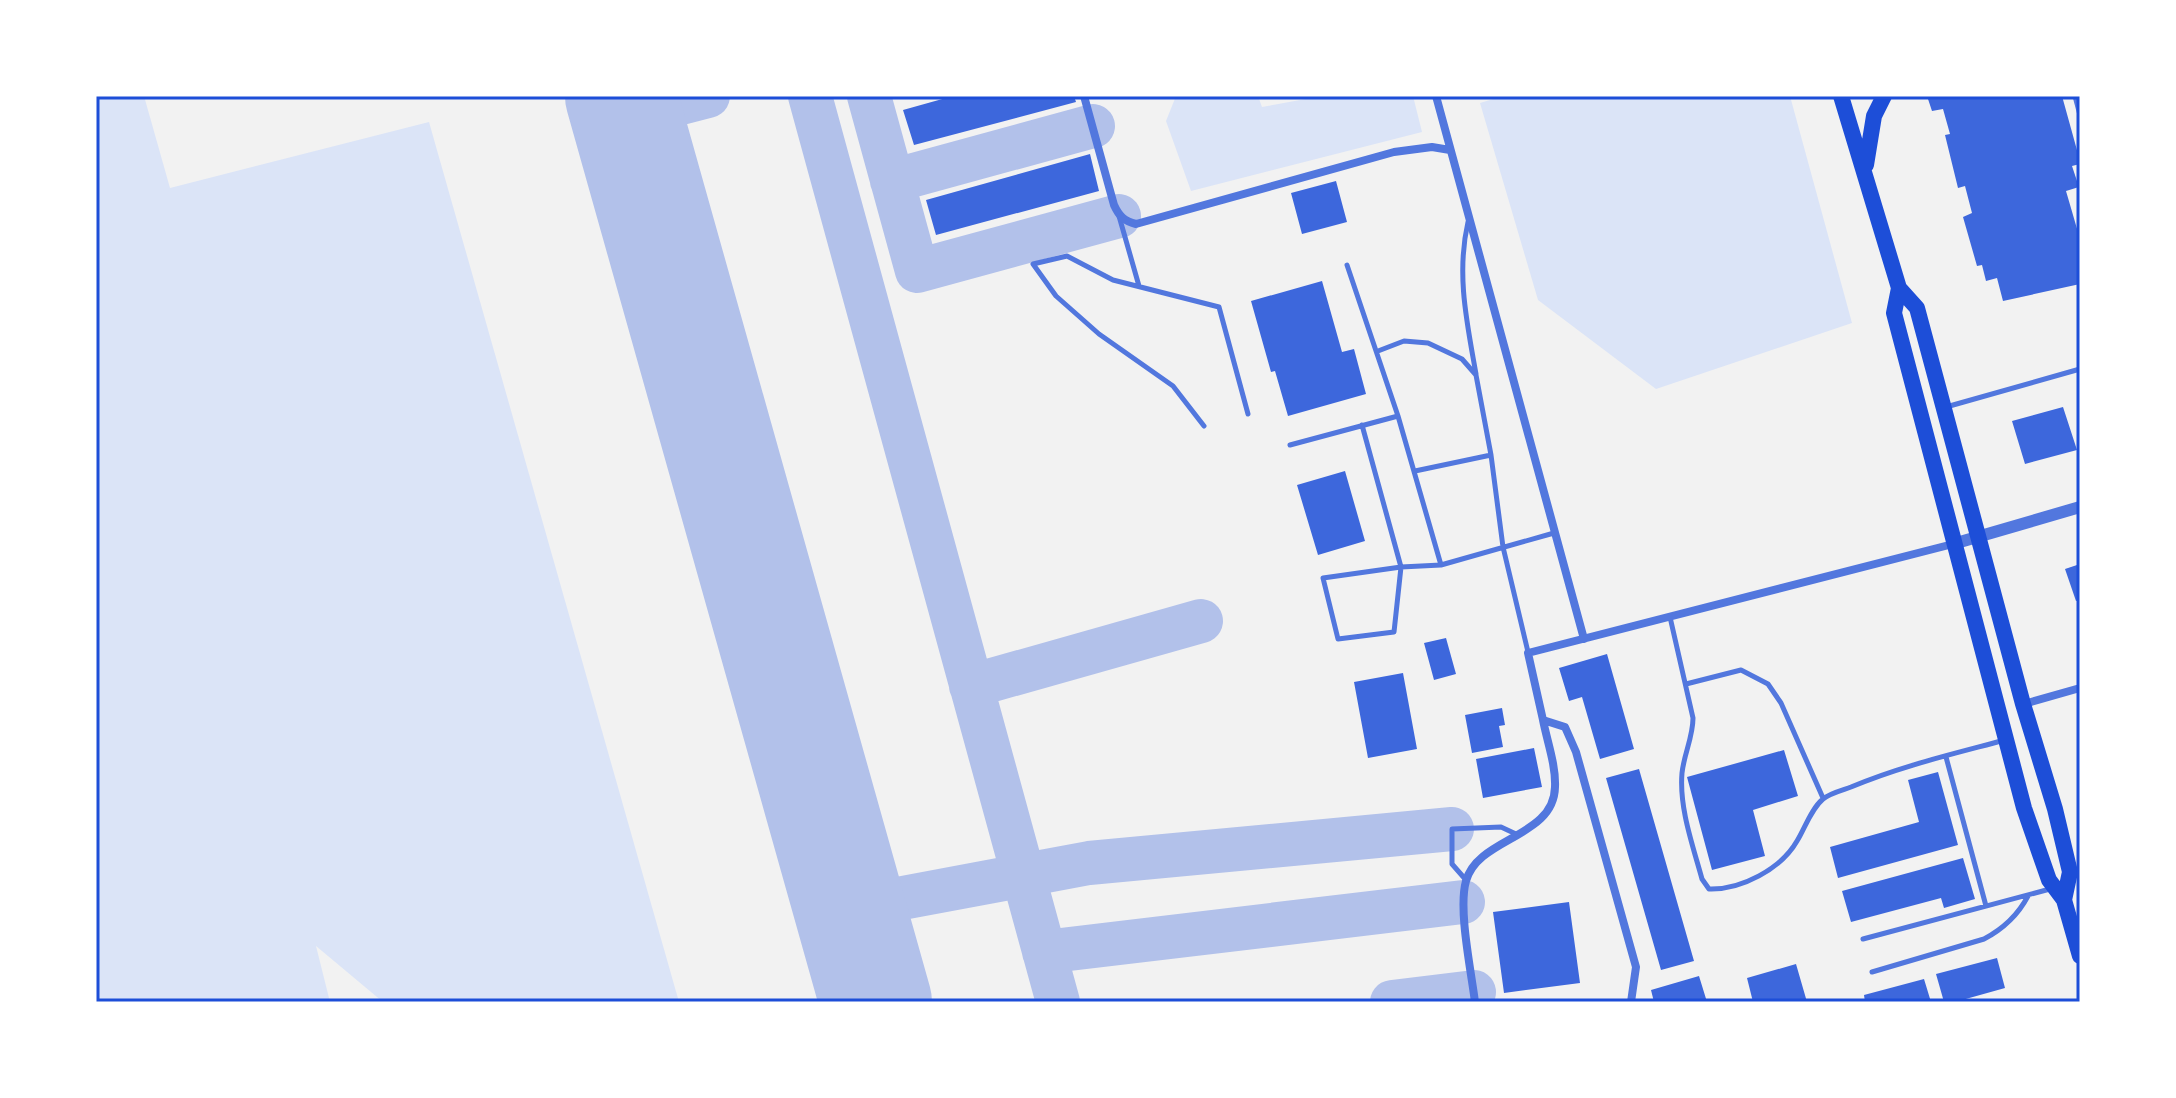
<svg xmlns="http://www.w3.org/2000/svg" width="2176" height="1098" font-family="'Source Sans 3',sans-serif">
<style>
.green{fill:#dbe4f7}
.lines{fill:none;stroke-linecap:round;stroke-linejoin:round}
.taxiway{stroke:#b2c1ea;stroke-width:44}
.runway{stroke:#b2c1ea;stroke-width:112}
.building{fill:#3d67dc}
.service{stroke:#5277de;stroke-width:5}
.minor{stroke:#5277de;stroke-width:8}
.tertiary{stroke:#5277de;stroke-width:12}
.primary{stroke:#1d4ed8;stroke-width:16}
.neatline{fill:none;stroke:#1d4ed8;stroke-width:3}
</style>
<rect width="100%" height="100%" fill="#f2f2f2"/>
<path class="green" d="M96,96H144L170,188L429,122L679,1002H383L316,946L330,1002H96Z
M1176,96H1258L1262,107L1322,96H1413L1422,132L1191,191L1166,121Z
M1503,96H1790L1852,323L1656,389L1538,300L1480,103Z"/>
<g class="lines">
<path class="taxiway" d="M810,96L1058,1002
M869,96L917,271L1119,216
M627,117L708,96
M892,181L1093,126
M971,686L1201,621
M849,908L1089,863L1452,829
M1044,952L1463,902
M1392,1002L1474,992"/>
<path class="runway" d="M621,96L876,1002"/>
</g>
<path class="building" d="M953,96H1074L1076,102L914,145L903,110Z
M1927,96H2062L2080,161V164L2072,166L2079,187L2066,191L2080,239V284L2003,301L1997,278L1986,281L1982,265L1977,266L1963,217L1972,213L1965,186L1958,188L1945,135L1950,134L1943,109L1932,111Z
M1090,154L1099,191L936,235L926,200Z
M1336,181L1347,222L1302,234L1291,193Z
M1322,281L1342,352L1354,349L1366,394L1288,416L1275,371L1271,372L1251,301Z
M2063,407L2077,450L2025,464L2012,421Z
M1345,471L1365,541L1318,555L1297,485Z
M2080,564V600L2076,601L2065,569Z
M1446,638L1456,674L1434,680L1424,643Z
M1607,654L1634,749L1600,759L1582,697L1569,701L1559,668Z
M1403,673L1417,749L1368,758L1354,682Z
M1502,708L1505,725L1499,726L1503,747L1472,753L1465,715Z
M1534,748L1542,787L1483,798L1476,759Z
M1784,750L1798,796L1753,810L1765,856L1712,870L1687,777Z
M1639,769L1694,961L1661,970L1606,778Z
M1938,772L1958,845L1838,878L1830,847L1919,822L1908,780Z
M1963,858L1975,899L1944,908L1941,898L1851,922L1842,891Z
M1569,902L1580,983L1504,993L1493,912Z
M1997,958L2005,988L1955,1002H1944L1936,974Z
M1796,964L1807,1002H1753L1747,978Z
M1699,976L1707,1002H1654L1651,990Z
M1924,979L1931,1002H1865L1864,995Z"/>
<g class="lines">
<path class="service" d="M2075,96L2080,115
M1119,216L1139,286
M1468,222C1456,274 1467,323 1476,374
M1347,265L1398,416L1441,565
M1378,351L1404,341L1428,343L1462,359L1476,375L1491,455
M1946,407L2080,369
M1362,425L1401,567L1323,578L1338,639L1394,632L1401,567L1441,565L1554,533
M1204,426L1173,386L1099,334L1056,296L1033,264L1067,256L1113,280L1219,307L1248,414
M1290,445L1398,416
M1415,471L1491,455L1503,547L1528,652
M1670,617L1693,718C1693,737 1684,754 1682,773C1679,808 1693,846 1702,879L1709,889C1741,890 1781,869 1797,841C1805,828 1811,809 1823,799C1830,793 1843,790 1851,787C1901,766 1953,754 2005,740
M1686,684L1741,670L1768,684L1781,703L1823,798
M1946,757L1986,906
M1466,880L1452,864V829L1501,827L1516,834
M1863,939L2050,889
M1872,972L1984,939C2003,929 2018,915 2028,896"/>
<path class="minor" d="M1084,96L1114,205C1119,216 1124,221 1136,224L1394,152L1432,147L1450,150
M1436,96L1584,639
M2024,704L2080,688
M1475,1002C1471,970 1458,909 1466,881C1478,837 1554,838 1555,787C1556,765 1547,741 1543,720
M1631,1002L1636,967L1576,752L1565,727L1543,720L1528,653L1953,544"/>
<path class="tertiary" d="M1953,544L2080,507"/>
<path class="primary" d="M1841,96L1899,288L1917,308L2023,704L2055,809L2070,872L2064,900
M1866,165L1874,116L1884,96
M1899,288L1894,313L2024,808L2049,880L2064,900L2080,956"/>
</g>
<rect width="2176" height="1098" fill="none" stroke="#ffffff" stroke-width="196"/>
<rect x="98" y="98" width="1980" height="902" class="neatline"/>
</svg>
